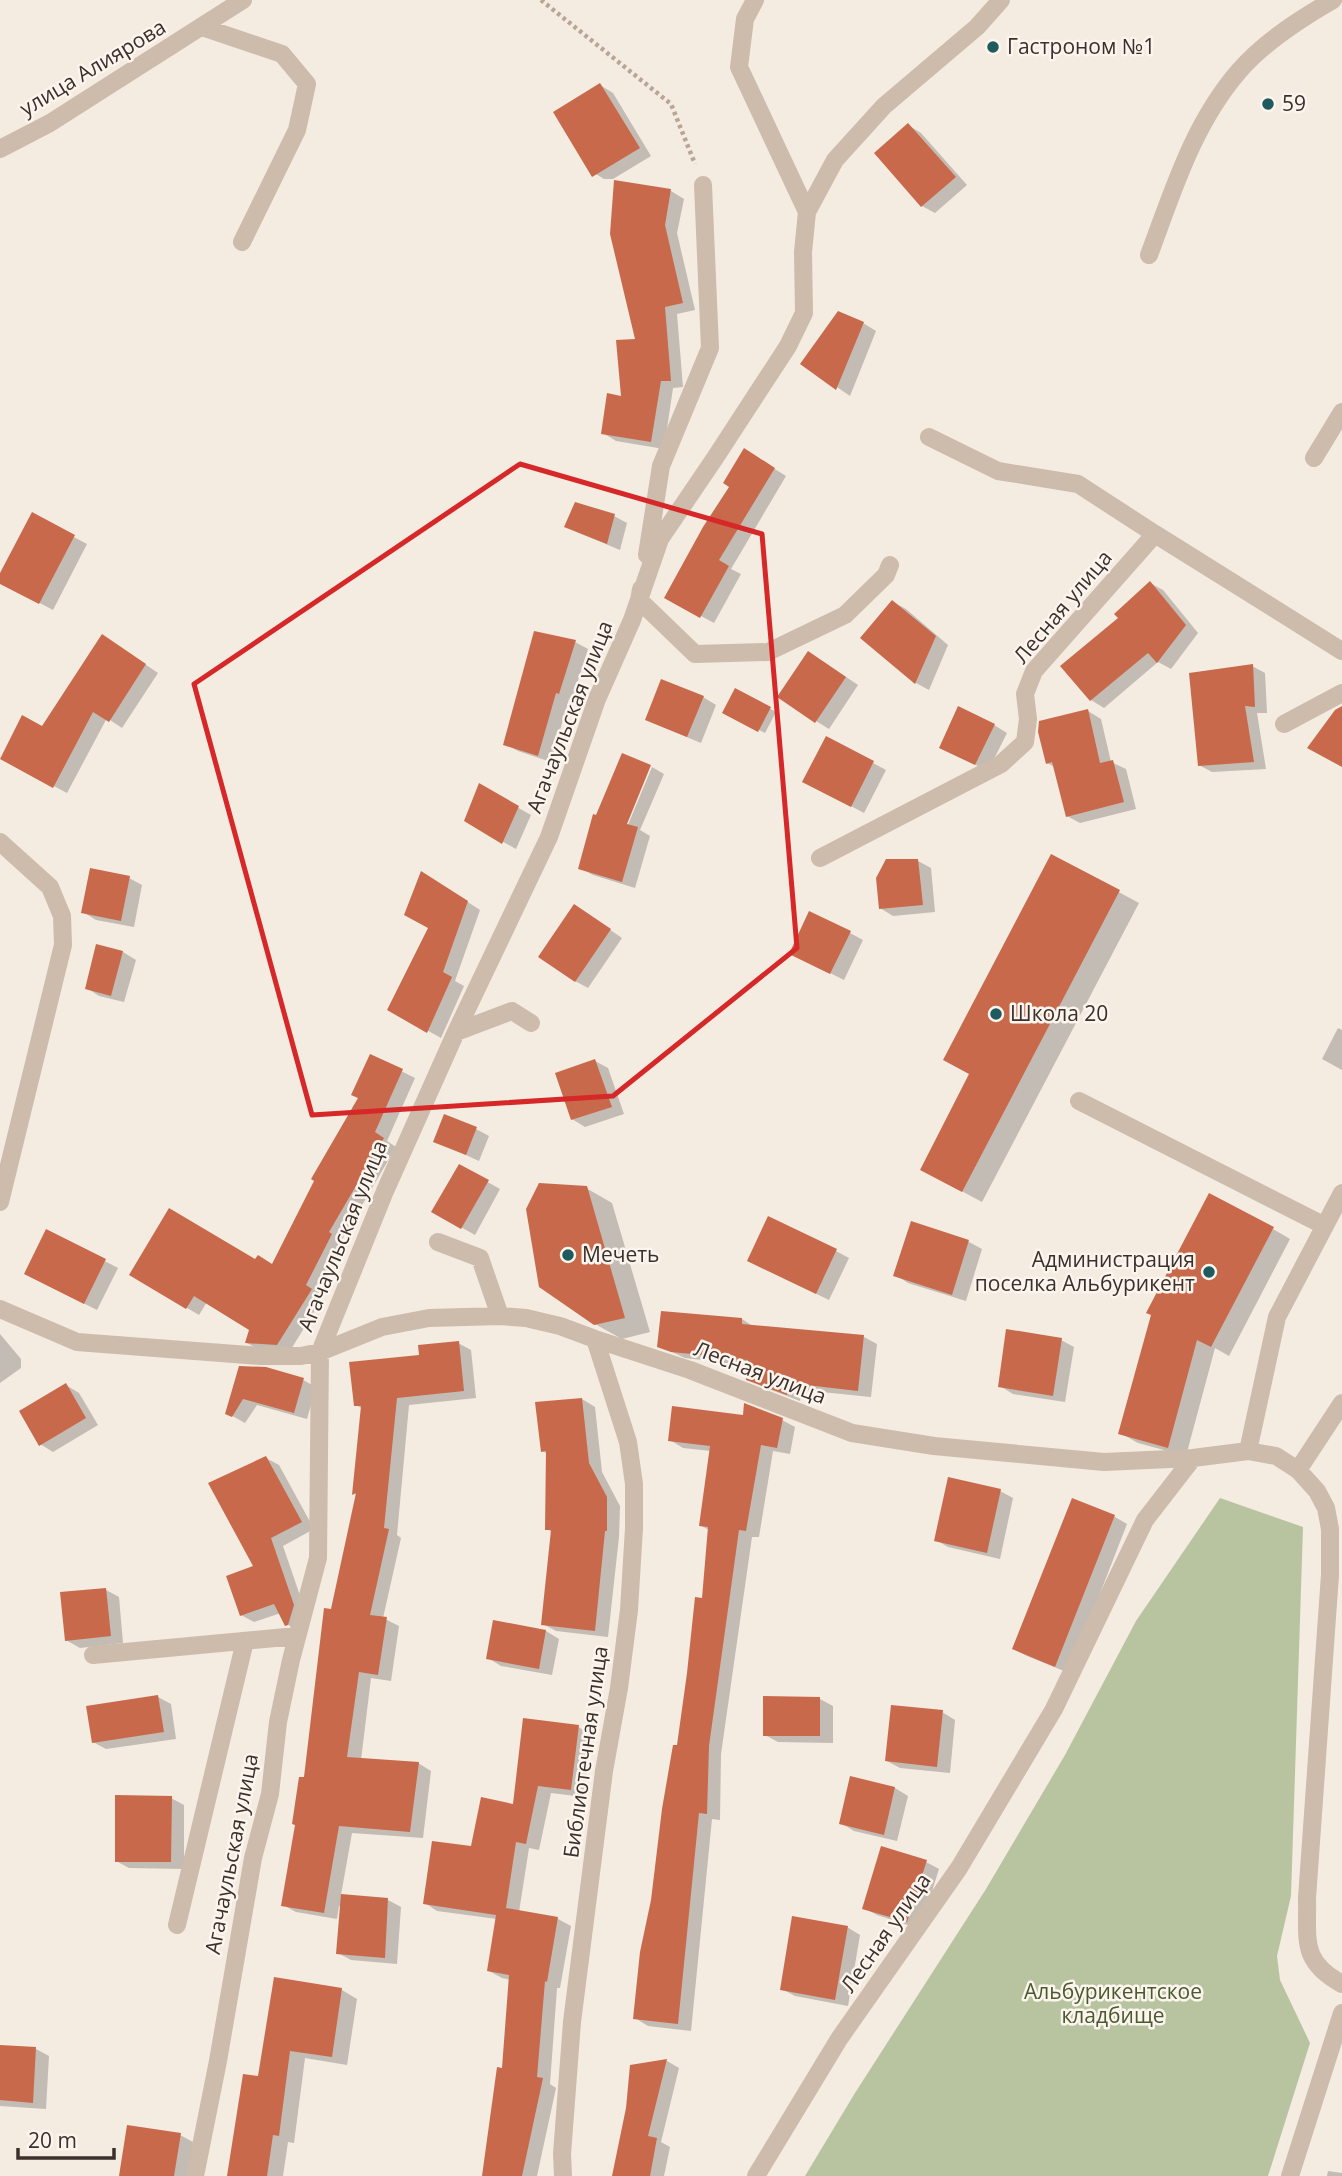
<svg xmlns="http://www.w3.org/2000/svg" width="1342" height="2176" font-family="'Open Sans',sans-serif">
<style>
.green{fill:#b8c4a0}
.shadow{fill:#0003}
.building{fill:#c8694b}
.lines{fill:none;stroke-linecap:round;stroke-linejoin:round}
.path{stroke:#b9a596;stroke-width:4.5;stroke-dasharray:3.5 3.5;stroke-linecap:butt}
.minor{stroke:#cdbbac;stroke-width:18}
.marked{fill:none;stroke:#d62828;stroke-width:5;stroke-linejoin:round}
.poi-dot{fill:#1f5a5e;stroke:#fbf5ee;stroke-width:2.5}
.labels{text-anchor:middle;stroke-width:5;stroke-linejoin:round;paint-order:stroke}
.poi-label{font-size:21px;fill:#3b302b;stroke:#fbf5ee;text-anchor:start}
.street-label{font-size:21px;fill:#3b302b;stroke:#fbf5ee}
.park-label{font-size:21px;fill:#4a5a2e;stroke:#fbf5ee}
</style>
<rect width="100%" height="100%" fill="#f4ebe1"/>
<path class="green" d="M1220,1498L1303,1527L1291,1896L1277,1956L1280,1980L1310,2043L1268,2176H805L855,2093L986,1889L1065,1755L1136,1621Z"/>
<path class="shadow" d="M600,85L613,93L651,156L613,179H604L591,171Z
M908,125L921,133L967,185L935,213L922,206Z
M616,182L671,191L684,199L677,233L695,310L677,314L683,387L673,388L664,449L616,441L603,433L623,398L637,340Z
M863,323L876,331L850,396L802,363Z
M757,458L786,476L731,569L741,574L714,623L666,597Z
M32,515L87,544L53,610L0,582V577Z
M614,516L627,523L620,550L579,533L566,526Z
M1150,583L1163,590L1198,633L1171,669L1158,662L1104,708L1091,700L1121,619Z
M893,602L906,609L948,645L929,690L916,683L862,638Z
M575,642L588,649L572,700L569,699L551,762L518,751L505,744Z
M115,644L158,673L122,728L107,718L67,793L14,765L43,728Z
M821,660L858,685L829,729L816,721Z
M1252,666L1265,673L1267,713H1257L1266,769L1212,772L1199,765Z
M736,690L776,712L765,733L724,712Z
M703,697L716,705L701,743L660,726L647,719Z
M1088,711L1101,719L1111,762L1126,769L1136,809L1080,823L1067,816L1055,767L1047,763Z
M994,725L1007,733L988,771L954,754Z
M873,763L886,770L864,813L817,788Z
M652,767L664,774L640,830L650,836L635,888L593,875L580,868L622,831L625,832Z
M480,786L531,815L516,849L466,821Z
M1052,856L1139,903L982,1202L941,1180L971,1074Z
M918,861L931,868L935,912L893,916L880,908Z
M129,878L142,885L134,927L96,920L83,912Z
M434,880L480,910L455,981L464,986L441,1038L389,1009L430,927Z
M587,914L622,938L588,988L575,981Z
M850,933L863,940L844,980L804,960Z
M98,946L123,952L136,960L124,1002L99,996L87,988Z
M1338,1028L1342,1030V1070L1322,1059Z
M371,1056L415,1078L387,1141L396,1147L341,1241L344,1242L318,1294L323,1297L290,1351L260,1350L247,1343L251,1329L207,1302L199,1315L131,1275L256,1261L273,1265L360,1098Z
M595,1061L608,1068L624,1114L585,1127L572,1119Z
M476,1129L489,1136L479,1161L435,1141Z
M459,1166L500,1189L475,1235L434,1212Z
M586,1188L612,1203L650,1332L622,1339L595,1324Z
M912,1223L969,1242L982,1249L966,1301L908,1283L896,1275Z
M1273,1229L1290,1239L1229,1356L1215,1348L1186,1456L1138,1443L1120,1433Z
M47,1231L118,1268L97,1310L39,1281Z
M836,1251L849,1258L829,1300L749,1261Z
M742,1319L754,1327L864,1337L877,1344L871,1397L802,1390L800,1401L761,1386L748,1379L749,1366L717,1364L711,1361L685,1358L659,1346Z
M0,1334L21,1359V1368L0,1383Z
M1061,1340L1074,1347L1065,1402L1013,1394L1000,1386Z
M458,1343L471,1350L476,1398L409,1405L397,1535L401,1538L383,1618L399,1626L391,1681L371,1678L361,1760L418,1763L431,1771L423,1838L352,1833L341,1895L388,1900L401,1907L397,1964L351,1960L338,1953L341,1907L339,1906L337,1919L296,1912L283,1905L332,1611L357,1495L354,1494L363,1409L356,1405L421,1357Z
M240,1368L303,1380L316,1387L307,1419L257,1405L245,1423L227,1413Z
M66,1385L79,1393L98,1425L53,1452L40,1444Z
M582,1399L595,1407L602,1472L620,1506L619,1537L608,1637L556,1631L543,1624L552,1532L547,1529L548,1454L542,1451Z
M782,1420L795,1427L790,1454L773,1451L759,1537H752L721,1754L720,1820L712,1819L691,2031L648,2026L635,2018L704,1600L709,1530L700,1525L711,1451L683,1448L670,1440Z
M266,1458L279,1465L314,1529L283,1546L306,1613L296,1630L287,1624L281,1613L254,1622L241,1615L256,1567Z
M1000,1491L1013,1498L1000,1559L948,1547L936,1540Z
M1073,1500L1115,1517L1127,1524L1069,1673L1027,1656L1014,1649Z
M106,1590L119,1597L123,1643L80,1648L66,1640Z
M546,1631L559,1639L552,1675L501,1666L488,1658Z
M158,1697L171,1704L176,1739L106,1749L93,1742Z
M820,1699L833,1706V1743L778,1742L765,1735Z
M942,1712L955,1720L950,1773L900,1768L887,1761Z
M578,1727L591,1734L584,1797L551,1793L539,1850L529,1848L519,1912L558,1919L571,1926L560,1988H557L550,2084L556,2088L537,2176H483L504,2071L511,1980L502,1978L489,1971L497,1919L437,1911L425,1903L473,1848L514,1806Z
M895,1788L908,1796L897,1841L854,1831L841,1823Z
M171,1798L184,1805V1869L129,1868L116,1861Z
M926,1862L939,1869L920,1929L877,1915L864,1908Z
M847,1927L860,1935L848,2006L795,1996L782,1989Z
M275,1979L342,1990L357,1999L347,2065L305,2058L294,2143L288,2142L283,2176H229L259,2077Z
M0,2047L36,2049L49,2056L46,2109L0,2106Z
M667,2061L679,2068L661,2142L670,2147L664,2176H613L627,2108L632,2066Z
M180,2135L193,2142L188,2176H121Z
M1328,2171L1342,2173V2176H1327Z"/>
<path class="building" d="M600,83L640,148L592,177L553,112Z
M908,123L956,177L921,207L874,153Z
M614,180L671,189L665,225L683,303L665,307L671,381H661L651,442L601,434L607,393L621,396L616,340L635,339L610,234Z
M838,311L864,322L836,390L800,364Z
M744,448L775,468L719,560L729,566L700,618L664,598L703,527L729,487L723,483Z
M575,502L615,514L607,544L564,527Z
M32,512L75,535L39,604L0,584V573Z
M1150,581L1186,625L1157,663L1148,653L1090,701L1060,666L1118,618L1114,614Z
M892,600L936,636L915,684L860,638Z
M534,631L576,640L559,694L556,693L538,756L503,745Z
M102,634L146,664L109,722L93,712L53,788L0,759L22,715L42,726Z
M808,651L846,677L815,723L777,697Z
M1253,664L1255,707L1245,706L1254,762L1198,766L1189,673Z
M661,679L704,696L687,737L645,720Z
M735,688L771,707L758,732L722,713Z
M958,706L995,724L975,765L939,748Z
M1342,706V767L1307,748L1335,710Z
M1088,709L1100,763L1113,760L1124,802L1066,817L1052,762L1046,764L1038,732L1039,721Z
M826,736L874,761L851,807L802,782Z
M622,753L651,765L627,824L638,827L622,882L578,869L593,814L596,815Z
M479,783L519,806L502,844L464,821Z
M1051,854L1120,890L962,1192L920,1170L969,1074L943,1060Z
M886,859H918L923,905L879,909L876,878Z
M90,868L130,876L121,921L81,913Z
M421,871L468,901L443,972L452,977L427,1033L387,1010L428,928L404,915Z
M574,904L611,929L575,982L538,957Z
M809,911L851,931L830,974L789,954Z
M96,944L123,951L111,996L85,989Z
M370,1054L403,1069L375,1132L384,1138L329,1232L332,1234L306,1285L312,1289L277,1345L245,1343L249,1330L194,1296L186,1309L129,1275L169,1208L255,1259L258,1255L272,1264L314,1181L311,1179L358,1098L351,1095Z
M595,1059L612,1107L571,1120L555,1073Z
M444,1114L477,1127L466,1155L433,1142Z
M459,1164L489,1180L461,1229L431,1212Z
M539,1183L587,1186L625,1318L594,1325L539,1287L526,1209Z
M1209,1193L1274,1227L1211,1347L1197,1340L1168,1448L1118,1434L1151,1315L1146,1313Z
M768,1216L837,1249L816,1294L747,1261Z
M911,1221L969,1240L952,1295L893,1276Z
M46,1229L106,1259L84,1304L24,1274Z
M661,1311L742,1318V1324L864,1335L858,1391L789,1383L787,1395L746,1380L748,1360L702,1358V1355L671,1352L657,1347Z
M1006,1329L1062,1338L1053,1396L998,1387Z
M459,1341L464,1391L397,1398L384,1528L389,1529L370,1615L387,1617L378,1675L359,1672L347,1757L419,1762L410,1832L339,1826L324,1913L281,1906L295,1825L292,1824L299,1777H304L324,1608L331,1609L356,1493L352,1495L361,1406H354L349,1362L419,1355L418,1345Z
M239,1366L266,1367L304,1378L294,1413L243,1399L232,1417L225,1414Z
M66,1383L86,1418L39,1446L19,1411Z
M582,1398L589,1463L607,1497V1531H605L595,1631L541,1625L551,1530H545L546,1451L541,1452L535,1402Z
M744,1403L783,1418L777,1448L761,1445L746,1531L739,1530L709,1746L707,1814L699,1813L678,2024L633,2019L640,1952L651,1900L662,1809L673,1745H677L687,1673L695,1597L702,1598L708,1527L699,1526L710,1446L668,1441L672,1406L743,1415Z
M266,1456L302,1522L271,1538L294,1605L288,1625L285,1626L274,1604L240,1616L226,1576L253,1566L208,1483Z
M948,1477L1001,1489L987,1553L934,1541Z
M1072,1498L1115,1515L1055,1667L1012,1649Z
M106,1588L111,1636L65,1641L60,1592Z
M493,1620L546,1630L539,1669L486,1659Z
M158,1695L164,1732L92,1743L86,1706Z
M763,1696L820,1697V1736H763Z
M891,1705L943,1710L937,1767L885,1761Z
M523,1718L579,1725L571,1790L538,1786L526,1844L516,1842L506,1908L558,1917L547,1982L545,1981L537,2077L543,2078L522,2176H482L497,2067L502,2068L509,1975L487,1971L496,1915L423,1904L432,1841L471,1846L481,1797L513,1804Z
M850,1776L895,1787L884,1835L839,1824Z
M115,1795L172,1796L171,1862H115Z
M881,1846L927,1860L907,1922L862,1909Z
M341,1894L388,1898L385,1958L336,1954Z
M792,1916L848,1926L835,2000L780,1990Z
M274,1977L342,1988L332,2057L290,2051L279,2136L273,2135L267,2176H227L243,2074L258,2076Z
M0,2045L36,2047L33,2103L0,2100Z
M667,2059L648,2136L657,2138L650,2176H612L626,2108L630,2065Z
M127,2125L181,2133L174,2176H119Z"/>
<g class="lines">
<path class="path" d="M541,0L671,104L695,164"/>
<path class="minor" d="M755,0L745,19L739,67L807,212
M202,27L282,54L307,84L297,130L242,242
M0,149L50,123L243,0
M1149,255C1173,191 1193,124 1239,71C1264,42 1300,19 1333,0
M929,437L998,471L1078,484L1155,534
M1314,458L1342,412
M647,555L661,466L710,348L703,185
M641,589L639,600L695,654L768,652L845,615L886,575L890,565
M1284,724L1342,693
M0,842L50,887L62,916L63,945L0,1202
M820,858L1001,764L1025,742L1028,719L1025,694L1034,671L1155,534L1342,651
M456,1032L512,1011L531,1023
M1079,1101L1325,1226
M438,1242L480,1258L500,1316
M0,1309L77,1342L261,1356H301L320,1352L382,1327L429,1318L500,1316L526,1318L560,1326L595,1339L690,1370L852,1433L934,1446L1104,1462L1193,1458L1248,1451L1276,1456L1298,1470L1317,1491L1326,1508L1330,1529V1575L1307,1898C1308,1940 1300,1961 1342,1984
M1248,1451L1277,1317L1342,1193
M1298,1470L1342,1403
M93,1655L297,1636
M177,1925L245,1641
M195,2176L218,2061L253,1858L270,1794L278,1722L291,1660L318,1558L320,1352L385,1191L456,1032L549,837L597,699L632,620L660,539L715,458L788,346L804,313L803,252L807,212L835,160L884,106L977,27L1001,0
M563,2176L562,2154L572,2022L604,1771L619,1688L629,1610L634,1528V1484L628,1442L595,1339
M756,2176L839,2039L959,1868L1054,1709L1145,1520L1193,1458
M1290,2176L1342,2013"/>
</g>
<path class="marked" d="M520,464L762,534L797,948L613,1096L312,1115L194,684Z"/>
<g class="poi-dot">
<circle cx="993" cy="47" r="7"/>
<circle cx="1268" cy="104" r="7"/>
<circle cx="996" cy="1014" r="7"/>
<circle cx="568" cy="1255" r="7"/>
<circle cx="1209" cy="1272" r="7"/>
</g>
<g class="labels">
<g class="poi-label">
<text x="1007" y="54">Гастроном №1</text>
<text x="1282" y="111">59</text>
<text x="1010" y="1021">Школа 20</text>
<text x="582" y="1262">Мечеть</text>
<text x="1195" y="1267" text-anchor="end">Администрация<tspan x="1195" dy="24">поселка Альбурикент</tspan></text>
</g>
<g class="street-label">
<text transform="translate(93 68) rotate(-31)" y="7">улица Алиярова</text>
<text transform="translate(1063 607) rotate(-50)" y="7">Лесная улица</text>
<text transform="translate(570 717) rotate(-69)" y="7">Агачаульская улица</text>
<text transform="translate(343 1236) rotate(-68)" y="7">Агачаульская улица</text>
<text transform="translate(760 1373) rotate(21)" y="7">Лесная улица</text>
<text transform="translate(586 1752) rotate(-82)" y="7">Библиотечная улица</text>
<text transform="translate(232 1854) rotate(-79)" y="7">Агачаульская улица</text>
<text transform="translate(886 1933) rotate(-55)" y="7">Лесная улица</text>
</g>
<g class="park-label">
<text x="1113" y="1999">Альбурикентское<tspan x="1113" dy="24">кладбище</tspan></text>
</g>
</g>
<path d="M18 2148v10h96v-10" fill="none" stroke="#3b302b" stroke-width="3.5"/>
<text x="28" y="2148" font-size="21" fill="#3b302b" stroke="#fbf5ee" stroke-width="5" paint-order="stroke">20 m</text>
</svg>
